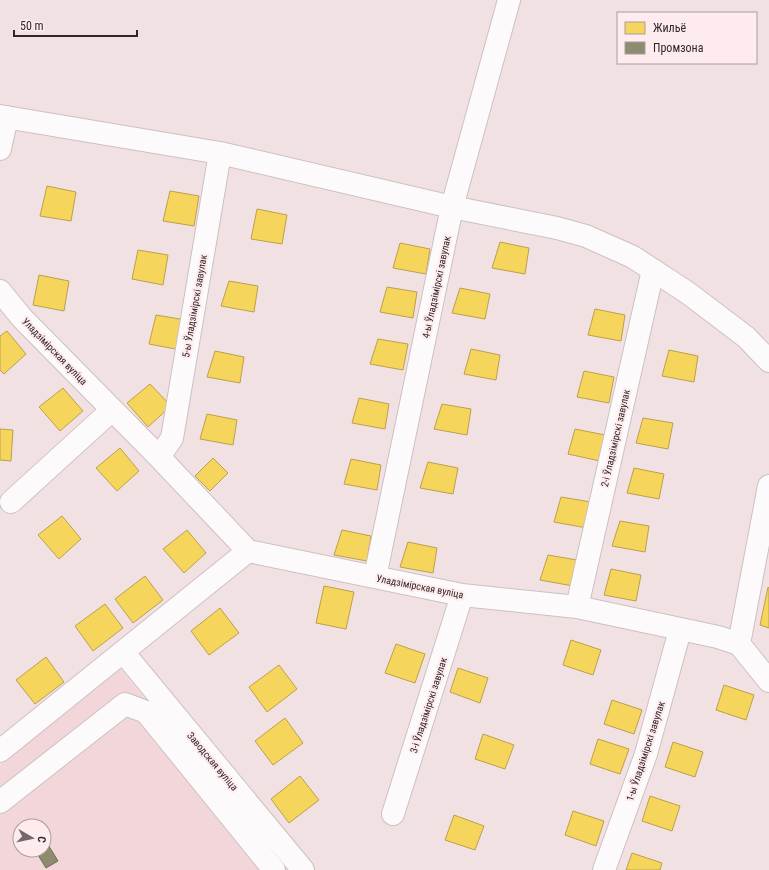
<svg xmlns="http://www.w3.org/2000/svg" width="769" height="870" font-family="'Roboto Condensed',sans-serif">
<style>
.built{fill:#f3d6da;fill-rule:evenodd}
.homes{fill:#f6d55c;stroke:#bba04c}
.industry{fill:#8c8c6e;stroke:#706d59}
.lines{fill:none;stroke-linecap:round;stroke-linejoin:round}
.minor-casing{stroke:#cdc0c2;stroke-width:24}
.minor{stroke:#fdfafb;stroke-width:22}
.labels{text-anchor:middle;stroke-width:4;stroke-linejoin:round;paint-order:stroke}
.street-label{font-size:10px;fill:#302527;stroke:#feebed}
</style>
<rect width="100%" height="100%" fill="#f2e1e3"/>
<path class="built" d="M120,669L283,870H0V765ZM20,826H44V850H20Z"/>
<path class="homes" d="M47,186L76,192L71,221L40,216Z
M170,191L199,196L194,226L163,221Z
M257,209L287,215L282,244L251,239Z
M500,242L529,248L525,274L492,268Z
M400,243L430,249L426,274L393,268Z
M138,250L168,255L163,285L132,279Z
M39,275L69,281L64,311L33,305Z
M229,281L258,286L254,312L221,306Z
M387,287L417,292L413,318L380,312Z
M460,288L490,294L485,319L452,313Z
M595,309L625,315L621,341L588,335Z
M156,315L186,320L181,350L149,344Z
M7,331L26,354L4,374L0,370V336Z
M378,339L408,344L403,370L370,364Z
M471,349L500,355L496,380L464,374Z
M669,350L698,356L694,382L662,376Z
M215,351L244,357L240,383L207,377Z
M584,371L614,377L609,403L577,397Z
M150,384L171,406L148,427L127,403Z
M63,388L83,411L60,431L39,407Z
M359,398L389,404L385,429L352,423Z
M442,404L471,409L467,435L434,429Z
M207,414L237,420L233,445L200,439Z
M643,418L673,423L668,449L636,443Z
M0,429L13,430L11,461L0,460Z
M575,429L605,435L600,461L568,454Z
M120,448L139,471L117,491L96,468Z
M213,458L228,473L210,491L195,476Z
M351,459L381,465L377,490L344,484Z
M428,462L458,468L453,494L420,488Z
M634,468L664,474L659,499L627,493Z
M561,497L591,502L587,528L554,522Z
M62,516L81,539L59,559L38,535Z
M620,521L649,526L645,552L612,546Z
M187,530L206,553L184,573L163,549Z
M342,530L371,536L367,561L334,555Z
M408,542L437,548L433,573L400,567Z
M548,555L577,560L573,586L540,580Z
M611,569L641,575L636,601L604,595Z
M145,576L163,600L133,623L115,599Z
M324,586L354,592L346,629L316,623Z
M768,587L769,588V628L760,625Z
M105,604L123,628L93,651L75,626Z
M220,608L239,633L209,655L191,631Z
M571,640L601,650L593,675L563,665Z
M396,644L425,654L415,683L385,673Z
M46,657L64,682L35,704L16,680Z
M279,665L297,689L267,712L249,687Z
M458,668L488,678L480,703L450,692Z
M724,685L754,695L746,720L716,710Z
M612,700L642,710L634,734L604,724Z
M285,718L303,743L273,765L255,741Z
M483,734L514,745L505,769L475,759Z
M598,739L629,749L620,774L590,764Z
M673,742L703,752L695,777L665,767Z
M300,776L319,800L289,823L271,799Z
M650,796L680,806L672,831L642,821Z
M573,811L604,821L596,846L565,835Z
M454,815L484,826L475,850L445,840Z
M632,853L662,863L660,870H626Z"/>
<path class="industry" d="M44,838L58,861L46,868L35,850H44Z"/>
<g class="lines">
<defs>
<path id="minor" d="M0,116L220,153L452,207L557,228L586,236L633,257L688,293L746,337L769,361
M0,149L7,117
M0,291L22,318L159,457L248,551L462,595L577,607L718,637L739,644L769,681
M159,457L172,438L220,153
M11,502L112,410
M375,577L452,207L509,0
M577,607L653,270
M739,644L769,486
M123,652L303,870
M0,751L248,551
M0,802L125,704L146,712L274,870
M393,814L462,595
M604,870L646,754L680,630"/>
</defs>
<use href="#minor" class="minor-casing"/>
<use href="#minor" class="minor"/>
</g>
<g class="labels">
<g class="street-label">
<text transform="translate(436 287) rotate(-78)" y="4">4-ы Ўладзімірскі завулак</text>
<text transform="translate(194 306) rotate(-80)" y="4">5-ы Ўладзімірскі завулак</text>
<text transform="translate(55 351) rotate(46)" y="4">Уладзімірская вуліца</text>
<text transform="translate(615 438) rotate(-77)" y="4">2-і Ўладзімірскі завулак</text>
<text transform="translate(420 586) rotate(11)" y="4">Уладзімірская вуліца</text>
<text transform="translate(428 705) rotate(-72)" y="4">3-і Ўладзімірскі завулак</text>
<text transform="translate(645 751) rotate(-72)" y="4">1-ы Ўладзімірскі завулак</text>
<text transform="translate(213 761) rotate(50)" y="4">Заводская вуліца</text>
</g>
</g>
<rect x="617" y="12" width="140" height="52" fill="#feebed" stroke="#ac9c9e"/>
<rect x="625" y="22" width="20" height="12" fill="#f6d55c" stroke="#ac9c9e"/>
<text x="653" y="32" font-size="12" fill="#302527">Жильё</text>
<rect x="625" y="42" width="20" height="12" fill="#8c8c6e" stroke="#ac9c9e"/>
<text x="653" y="52" font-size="12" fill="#302527">Промзона</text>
<g transform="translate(32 838) rotate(99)"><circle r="19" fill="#feebed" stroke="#ac9c9e"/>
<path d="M0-3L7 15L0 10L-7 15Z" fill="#746769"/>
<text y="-6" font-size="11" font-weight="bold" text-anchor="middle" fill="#302527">С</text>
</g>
<path d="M14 30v6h123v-6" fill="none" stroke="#302527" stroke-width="2"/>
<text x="20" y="30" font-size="12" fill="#302527" stroke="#feebed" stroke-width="3" paint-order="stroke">50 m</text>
</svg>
